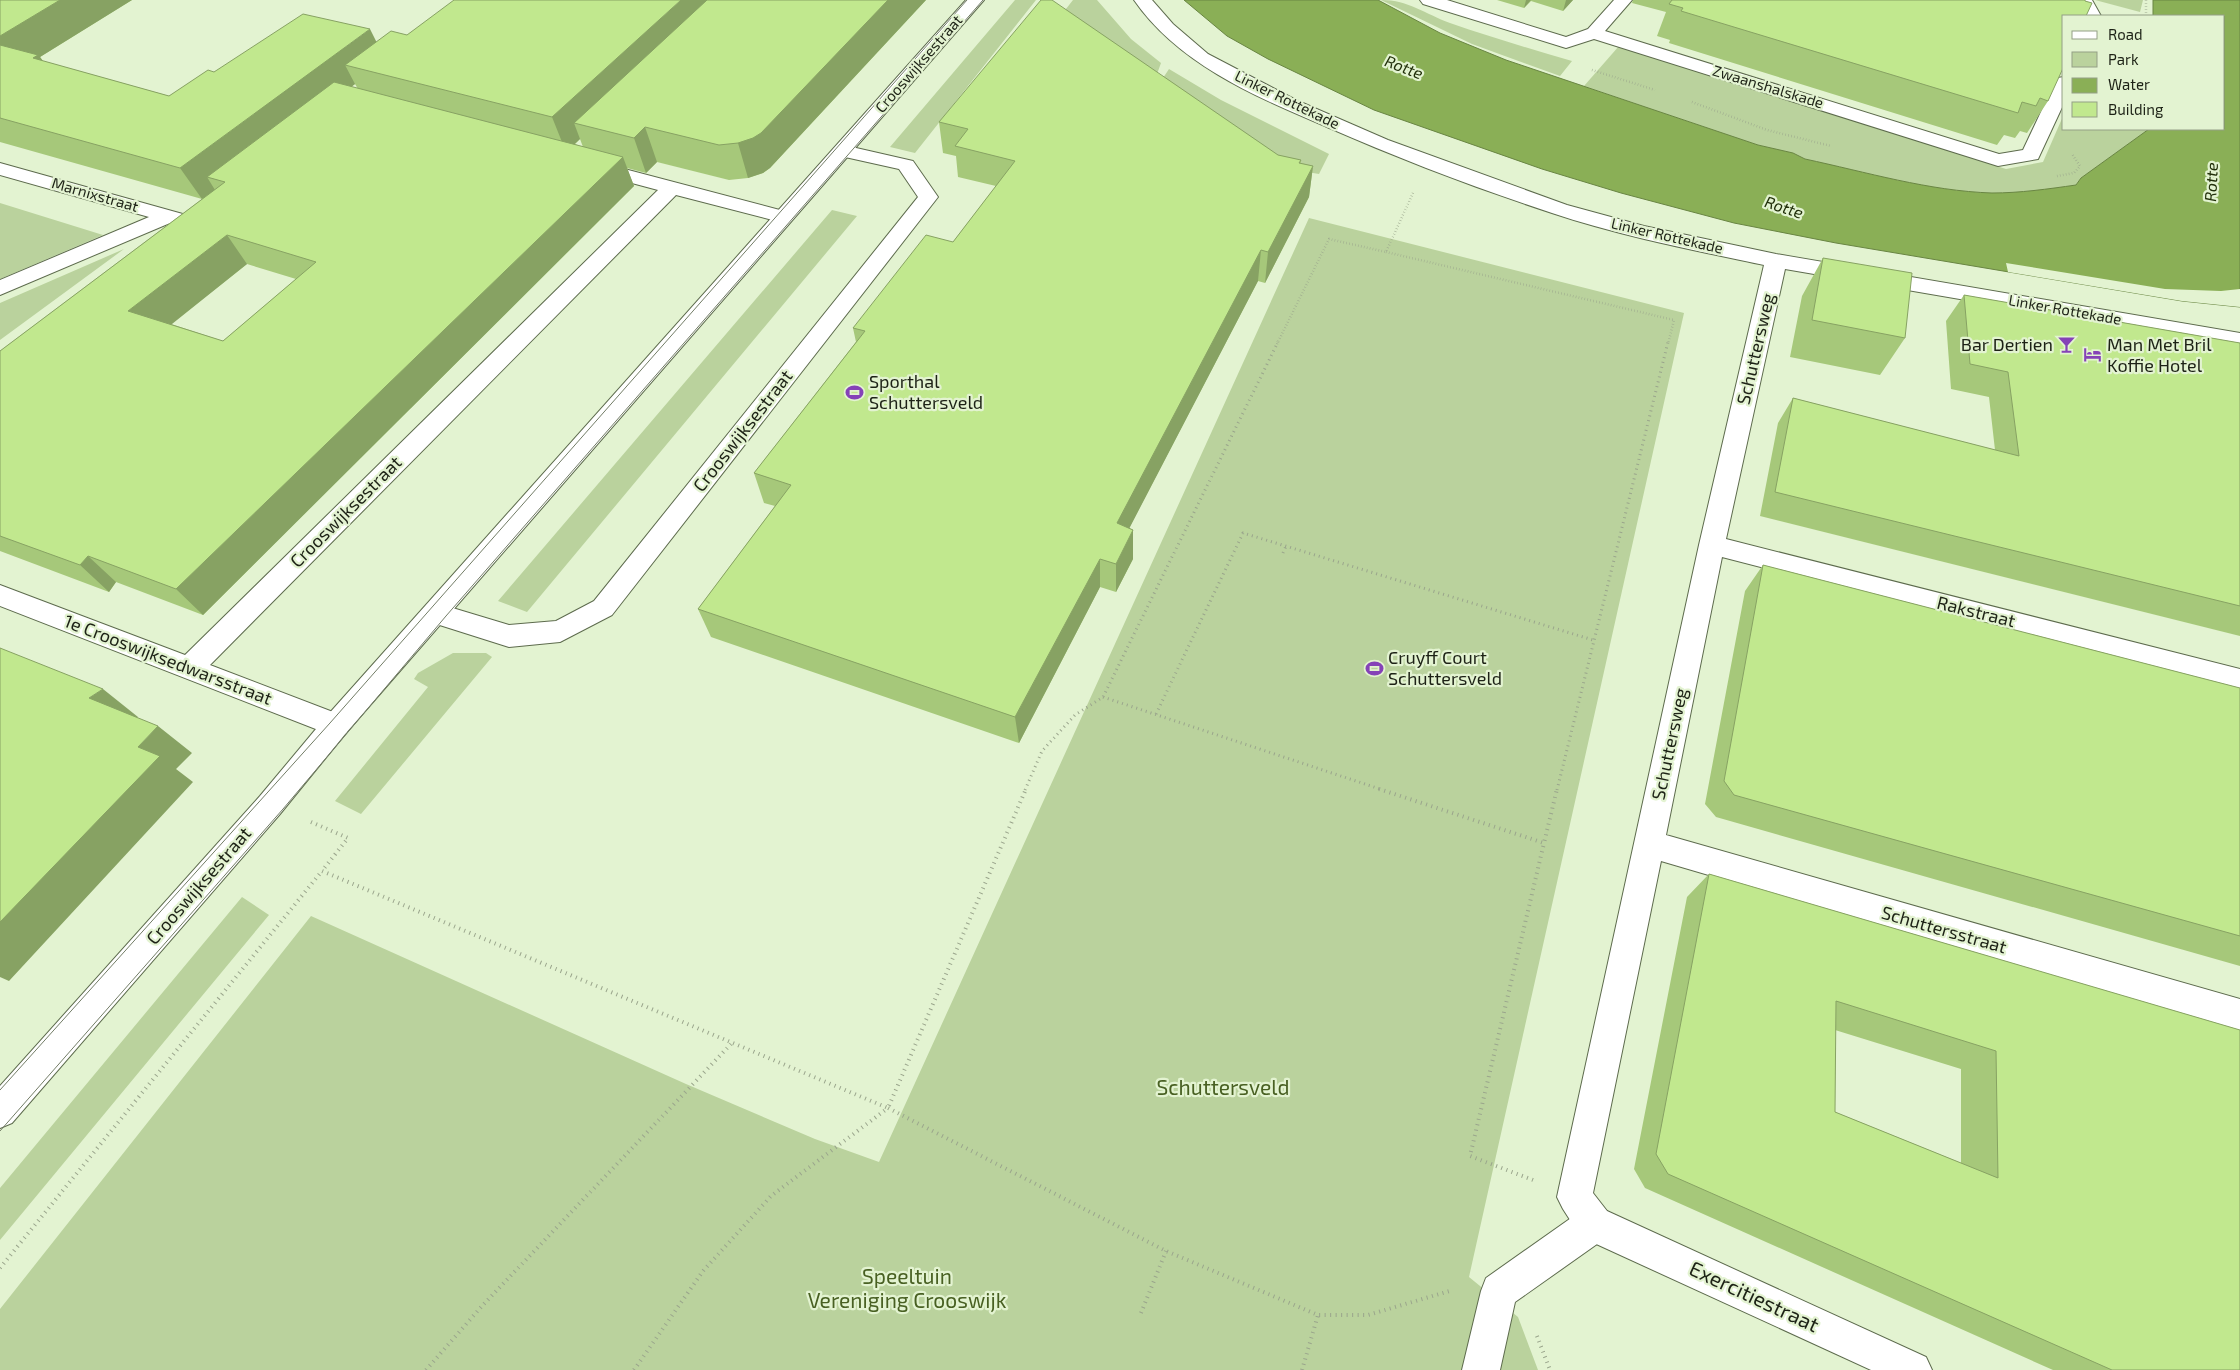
<svg xmlns="http://www.w3.org/2000/svg" width="2240" height="1370" font-family="'Exo 2',sans-serif">
<style>
.green{fill:#bad29d}
.water{fill:#8aaf56;stroke:#698543}
.pier{fill:#e3f3d1}
.lines{fill:none;stroke-linecap:round;stroke-linejoin:round}
.lane-casing{stroke:#5d6b4d;stroke-width:2}
.street-casing{stroke:#5d6b4d;stroke-width:2}
.secondary-casing{stroke:#5d6b4d;stroke-width:2}
.path-far2{stroke:#9aa58c;stroke-width:2.5;stroke-dasharray:0.5 2.5;stroke-linecap:butt}
.path-far1{stroke:#9aa58c;stroke-width:3;stroke-dasharray:1 4;stroke-linecap:butt}
.path{stroke:#9aa58c;stroke-width:4;stroke-dasharray:1 4.5;stroke-linecap:butt}
.lane{fill:#fff;fill-rule:evenodd}
.street{fill:#fff;fill-rule:evenodd}
.secondary{fill:#fff;fill-rule:evenodd}
.tram{stroke:#737d67;stroke-width:1}
.wall{fill:#a6c87a;fill-rule:evenodd}
.shaded-wall{fill:#87a263}
.building{fill:#c1e88e;stroke:#87a263;fill-rule:evenodd}
.labels{text-anchor:middle;stroke-width:4.5;stroke-linejoin:round;paint-order:stroke}
.far-street-label{font-size:15px;fill:#1d2216;stroke:#e3f3d1}
.far-water-label{font-size:16px;font-style:italic;fill:#212f0a;stroke:#e3f3d1}
.poi-label{font-size:18px;fill:#1d2216;stroke:#e3f3d1;text-anchor:start}
.street-label{font-size:18px;fill:#1d2216;stroke:#e3f3d1}
.near-park-label{font-size:21px;fill:#486022;stroke:#e3f3d1}
.near-street-label{font-size:21px;fill:#1d2216;stroke:#e3f3d1}
</style>
<rect width="100%" height="100%" fill="#e3f3d1"/>
<path class="green" d="M1015,0H1036L915,153L890,147Z
M1073,0H1097L1131,39L1161,63L1157,74L1062,14Z
M1381,0C1409,0 1425,14 1450,23C1490,37 1531,49 1572,61L1560,76L1472,44Z
M2095,0H2143L2140,12Z
M1619,46L2006,169L2043,162L2064,114V129H2149L2081,178L2076,185C2048,189 2020,193 1992,193C1929,191 1866,172 1805,159L1793,153L1758,145L1584,86Z
M1169,69L1221,100L1329,154L1319,174L1277,167L1161,81Z
M0,203L103,235L0,279Z
M832,210L857,216L527,612L498,601Z
M1309,218L1684,313L1469,1277L1518,1317L1538,1370H0V1309L311,916L686,1084L815,1139L879,1162Z
M124,249L0,340V303Z
M453,653H486L492,657L361,814L335,801L428,687L414,679L418,673Z
M242,897L269,915L0,1240V1188Z"/>
<path class="water" d="M1184,0H1378L1440,33L1506,60L1758,145L1793,153L1805,159C1866,172 1929,191 1992,193C2020,193 2048,189 2076,185L2081,178L2149,129H2224V16H2153V0H2240V307L2182,301L1836,243L1734,223L1621,193L1542,169L1374,110L1268,59L1227,36Z"/>
<path class="pier" d="M2006,263L2165,289L2221,291L2240,289V307L2182,301L2008,272Z"/>
<g class="lines">
<defs>
<path id="lane" d="M1594,1206L1607,1211L1612,1224L1607,1237L1515,1302L1500,1370H1462L1481,1291L1486,1278L1581,1211Z"/>
<path id="street" d="M1134,0H1152L1173,24L1208,54L1296,100L1388,140L1567,205L1644,226L1776,254L2240,333V347L1785,269L1726,539L2240,669V691L1722,557L1666,835L2240,999V1031L1661,861L1593,1193L1607,1211L1926,1357L1932,1370H1871L1581,1237L1563,1209L1557,1197L1699,545L1764,265C1693,250 1621,236 1552,213C1476,188 1400,159 1327,127C1257,97 1179,65 1134,0Z
M1420,0H1447L1566,37L1588,29L1614,0H1632L1605,31L1999,154L2023,150L2055,82L2057,78L2064,77V103L2038,159L1998,166L1594,39L1566,48L1423,4Z
M2074,0H2092L2101,16H2083Z
M843,145L913,161L938,197L612,615L560,642L509,647L427,621L423,614L427,607L436,603L509,625L556,621L594,601L918,197L899,169L836,155L833,151L836,147Z
M594,161L791,213L794,217L791,221L784,223L676,195L210,665L346,717L350,725L346,733L336,737L326,733L0,606V585L185,655L658,190L587,171L584,167L587,163Z
M0,163L197,218L200,222L197,226L190,228L170,223L0,295V280L149,217L0,175Z"/>
<path id="secondary" d="M966,0H984L346,733L280,814L12,1123L0,1128V1086L260,796L326,717Z"/>
</defs>
<use href="#lane" class="lane-casing"/>
<use href="#street" class="street-casing"/>
<use href="#secondary" class="secondary-casing"/>
<path class="path-far2" d="M2146,0V16
M1592,70L1655,90
M1692,102L1767,130L1831,146
M2057,176L2074,173L2080,166L2072,154
M1386,252L1674,320L1668,344
M1277,344L1329,239L1386,252L1413,193"/>
<path class="path-far1" d="M1283,553L1286,546
M1103,697L1383,790
M1156,714L1243,533L1593,640
M1025,790L1042,751L1075,715L1103,697L1278,342
M1557,790L1668,342"/>
<path class="path" d="M1379,789L1544,843L1557,789
M311,822L348,838L322,871L888,1108L1026,789
M1533,1180L1470,1156L1544,843
M0,1268L322,871
M1141,1313L1166,1251
M1537,1336L1550,1370
M426,1370L482,1306L732,1043
M634,1370L703,1271L771,1196L888,1108L1166,1251L1318,1315H1368L1453,1290
M1302,1370L1318,1315"/>
<use href="#lane" class="lane"/>
<use href="#street" class="street"/>
<use href="#secondary" class="secondary"/>
<path class="tram" d="M0,1090L330,723L967,0
M0,1131L283,809L446,616L983,0"/>
</g>
<path class="wall" d="M0,0H132L40,57L43,61L169,96L214,72L376,42L407,35L926,0L770,168L763,173L748,178L729,180L657,162L646,173L627,168L634,186L203,615L116,582L109,592L0,551V351L202,199L0,142ZM355,84L358,89L351,87ZM580,139L583,147L575,144ZM247,264L296,279L223,341L171,324Z
M1497,0H1573L1563,11L1531,1L1524,8Z
M1633,0H2085L2048,101L2027,133L2020,131L2015,138L2004,135L1997,145L1669,43L1670,40L1657,36L1666,12L1632,3Z
M939,122L1278,155L1301,160V163L1313,166L1309,197L1265,283L1258,281L1129,528L1133,530V559L1116,592L1100,587L1019,743L711,637L698,609L775,506L764,503L754,473L856,342L853,328L953,242L996,186L958,177L956,156L943,153Z
M1823,258L1905,338L1880,375L1790,357L1802,296Z
M1964,295L2240,343V636L1760,516L1778,423L1793,398L1995,450L1989,397L1951,389L1946,321Z
M1763,565L2240,688V966L1716,817L1705,804L1745,591Z
M1709,874L2240,1030V1370H2053L1645,1188L1634,1169L1687,897ZM1835,1030L1961,1069V1163L1835,1112Z"/>
<path class="shaded-wall" d="M60,0H132L40,57L61,86L0,55V36Z
M681,0H728L574,123L580,139L566,152L552,117Z
M888,0H926L770,168L763,173L748,178L738,143Z
M1526,0H1531L1524,8Z
M1566,0H1573L1563,11Z
M370,29L386,61L345,65L355,84L225,182L207,177L215,190L202,199L180,168Z
M645,127L657,162L646,173L634,138Z
M623,157L634,186L203,615L176,589Z
M1313,166L1309,197L1265,283L1268,252Z
M227,235L247,264L152,340L128,311Z
M1261,250L1258,281L1117,552V523Z
M1133,530V559L1116,592V564Z
M88,556L116,582L109,592L80,565Z
M1100,559V587L1019,743L1015,717Z
M103,689L138,717L124,726L89,698Z
M158,726L192,753L176,769L193,782L9,981L0,977V922L138,747Z"/>
<path class="building" d="M0,0H60L0,36Z
M454,0H681L552,117L345,65L391,31L407,35Z
M707,0H888L761,133L753,138L738,143L719,145L645,127L634,138L574,123Z
M1041,0H1052L1278,155L1301,160L1299,163L1313,166L1268,252L1261,250L1117,523L1133,530L1116,564L1100,559L1015,717L698,609L791,485L754,473L865,331L853,328L926,235L953,242L1015,161L955,146L968,129L939,122Z
M1672,0H2085V1L2092,3L2086,16H2064V66L2048,101L2040,98L2036,106L2022,102L2018,113L1681,11L1683,8L1669,4Z
M303,14L370,29L180,168L0,118V45L38,55L33,58L169,96L208,70L214,72Z
M334,82L623,157L176,589L88,556L80,565L0,536V351L225,182L207,177ZM227,235L316,262L223,341L128,311Z
M1823,258L1912,273L1905,338L1812,320Z
M1964,295L2240,343V606L1775,492L1793,398L2019,456L2008,372L1970,364Z
M1763,565L2240,688V936L1734,795L1724,781Z
M0,648L103,689L89,698L158,726L138,747L160,756L0,922Z
M1709,874L2240,1030V1370H2112L1668,1174L1656,1154ZM1836,1001L1996,1051L1998,1178L1835,1112Z"/>
<defs>
<symbol id="bar-bare" viewBox="-9 -9 18 18"><path d="M-6-5H6L.8 .8V4.5H3.5V6h-7V4.5H-.8V.8Z" fill="#8542b7" stroke="#e3f3d1" stroke-width="2.5" paint-order="stroke"/></symbol>
<symbol id="hotel-bare" viewBox="-9 -9 18 18"><path d="M-6-4.5h1.5V1H6V5H4.5V3h-9V5H-6ZM-4 0a1.8 1.8 0 1 1 3.6 0ZM.5 0V-2.5h3Q6-2.5 6 0Z" fill="#8542b7" stroke="#e3f3d1" stroke-width="2.5" paint-order="stroke"/></symbol>
<symbol id="stadium-bare" viewBox="-9 -9 18 18"><path d="M0-5a6.5 5 0 1 0 0 10a6.5 5 0 1 0 0-10ZM-3.5-1.8h7v3.6h-7Z" fill="#8542b7" stroke="#e3f3d1" stroke-width="2.5" paint-order="stroke"/></symbol>
</defs>
<g fill-rule="evenodd">
<use href="#bar-bare" x="2054" y="332" width="25" height="25"/>
<use href="#hotel-bare" x="2080" y="342" width="25" height="25"/>
<use href="#stadium-bare" x="842" y="380" width="25" height="25"/>
<use href="#stadium-bare" x="1362" y="656" width="25" height="25"/>
</g>
<g class="labels">
<g class="far-street-label">
<text transform="translate(919 64) rotate(-49)" y="5">Crooswijksestraat</text>
<text transform="translate(1768 87) rotate(17)" y="5">Zwaanshalskade</text>
<text transform="translate(1287 100) rotate(26)" y="5">Linker Rottekade</text>
<text transform="translate(95 195) rotate(16)" y="5">Marnixstraat</text>
<text transform="translate(1667 236) rotate(13)" y="5">Linker Rottekade</text>
<text transform="translate(2065 310) rotate(10)" y="5">Linker Rottekade</text>
</g>
<g class="far-water-label">
<text transform="translate(1404 67) rotate(21)" y="6">Rotte</text>
<text transform="translate(2211 182) rotate(-87)" y="6">Rotte</text>
<text transform="translate(1784 207) rotate(18)" y="6">Rotte</text>
</g>
<g class="poi-label">
<text x="2053" y="351" text-anchor="end">Bar Dertien</text>
<text x="2107" y="351">Man Met Bril<tspan x="2107" dy="21">Koffie Hotel</tspan></text>
<text x="869" y="388">Sporthal<tspan x="869" dy="21">Schuttersveld</tspan></text>
<text x="1388" y="664">Cruyff Court<tspan x="1388" dy="21">Schuttersveld</tspan></text>
</g>
<g class="street-label">
<text transform="translate(1756 349) rotate(-77)" y="6">Schuttersweg</text>
<text transform="translate(743 431) rotate(-52)" y="6">Crooswijksestraat</text>
<text transform="translate(346 512) rotate(-45)" y="6">Crooswijksestraat</text>
<text transform="translate(1976 612) rotate(14)" y="6">Rakstraat</text>
<text transform="translate(168 660) rotate(21)" y="6">1e Crooswijksedwarsstraat</text>
<text transform="translate(1670 744) rotate(-78)" y="6">Schuttersweg</text>
<text transform="translate(199 886) rotate(-49)" y="6">Crooswijksestraat</text>
<text transform="translate(1944 930) rotate(16)" y="6">Schuttersstraat</text>
</g>
<g class="near-park-label">
<text x="1223" y="1095">Schuttersveld</text>
<text x="907" y="1284">Speeltuin<tspan x="907" dy="24">Vereniging Crooswijk</tspan></text>
</g>
<g class="near-street-label">
<text transform="translate(1754 1297) rotate(25)" y="7">Exercitiestraat</text>
</g>
</g>
<rect x="2062" y="15" width="162" height="115" fill="#e3f3d1" stroke="#949f86"/>
<rect x="2072" y="31" width="25" height="8" fill="#ffffff" stroke="#949f86"/>
<text x="2108" y="40" font-size="15" fill="#1d2216">Road</text>
<rect x="2072" y="52" width="25" height="15" fill="#bad29d" stroke="#949f86"/>
<text x="2108" y="65" font-size="15" fill="#1d2216">Park</text>
<rect x="2072" y="78" width="25" height="15" fill="#8aaf56" stroke="#949f86"/>
<text x="2108" y="90" font-size="15" fill="#1d2216">Water</text>
<rect x="2072" y="102" width="25" height="15" fill="#c1e88e" stroke="#949f86"/>
<text x="2108" y="115" font-size="15" fill="#1d2216">Building</text>
</svg>
